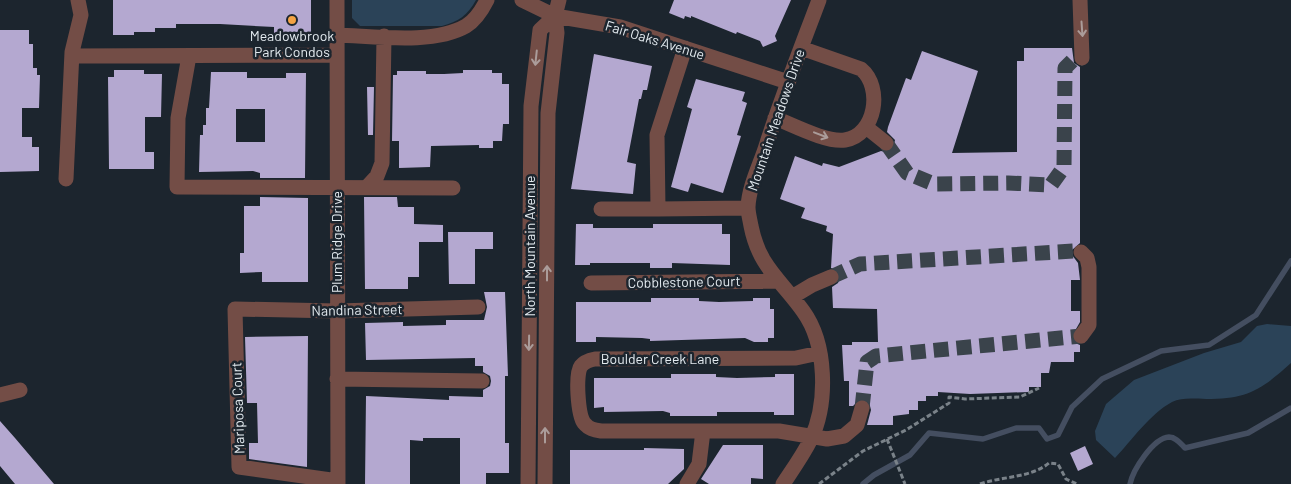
<svg xmlns="http://www.w3.org/2000/svg" width="1291" height="484" font-family="Barlow,sans-serif">
<style>
.green{fill:#2b4358}
.lines{fill:none;stroke-linecap:round;stroke-linejoin:round}
.stream{stroke:#444e60;stroke-width:5.5}
.building{fill:#b4a8d0;fill-rule:evenodd}
.minor-tunnel{stroke:#3a434b;stroke-width:15;stroke-dasharray:15 8;stroke-linecap:butt}
.path{stroke:#7a8289;stroke-width:3;stroke-dasharray:5 2.5;stroke-linecap:butt}
.minor{stroke:#734d46;stroke-width:15}
.oneway{stroke:#ab9c9a}
.poi-dot{fill:#f4a344;stroke:#1c252e;stroke-width:2}
.labels{text-anchor:middle;stroke-width:5;stroke-linejoin:round;paint-order:stroke}
.poi-label{font-size:14px;fill:#e3eaef;stroke:#1c252e}
.street-label{font-size:14px;fill:#e3eaef;stroke:#1c252e}
</style>
<rect width="100%" height="100%" fill="#1c252e"/>
<path class="green" d="M352,0H476C468,15 458,22 442,26H360L352,18Z
M1267,324L1291,326V363C1261,390 1247,399 1206,399C1196,399 1182,397 1172,402C1150,414 1132,440 1115,458L1096,440L1095,431L1106,404L1134,380L1204,353L1241,342L1257,326Z"/>
<g class="lines">
<path class="stream" d="M863,484L874,475L910,455L929,433L983,439L1016,428H1039L1047,439L1058,435L1072,407L1102,379L1161,351L1209,345L1256,315L1291,261
M1130,484C1133,470 1153,438 1169,437C1176,437 1181,444 1185,448L1248,433L1291,408"/>
</g>
<path class="building" d="M113,0H311V41H274V27L220,24H176V28H155V32H134V35H113Z
M674,0H791L775,36L777,41L763,47L760,41L737,32L736,34L691,16V18L685,16L684,19L669,13Z
M0,30H29V44H33V68H37V75H40L39,108H22V137H32V147H39V171L0,172Z
M1024,48H1072L1074,63L1080,67V243L1072,250V255L1078,263L1080,280H1071V311H1080V322L1072,336L1075,343L1080,345V352H1074V362H1051L1049,373H1041V387H1029V392L970,394L938,392V396H926V401H918V410H909V414L893,416V425H867L871,410L869,402L860,399L853,406H849V381H844L842,345H852V342H878L877,309L833,308L832,287L838,283L840,278L837,270L831,268L833,234L826,231L827,226L801,218L805,208L780,199L795,156L822,166L823,163L839,167L881,151L885,152L893,149L895,140L887,132L888,127L906,78L911,80L922,51L978,71L952,153L1017,152V61H1024Z
M594,54L652,66L647,90H643L641,99H639L627,162L636,164L633,194L571,189Z
M114,70H144V74H162L161,117H145V152H154V169H109L108,77H114Z
M463,70H492V73H502V84H509V124H503L502,141H493V148H479V145L431,146L430,167L399,168V141H392L393,75H397V71H426V74H444L463,73Z
M211,72H247V78H286V73H306L305,178H260V173L253,171L199,172L200,135H203V125H206V108H209ZM236,109H265V142H236Z
M696,79L745,92L742,101L747,103L737,135L741,136L723,193L691,183L688,192L671,187L692,109L687,107Z
M367,87H374L373,135H368Z
M260,197L308,198V282H262V272L240,273V253H244V206H260Z
M364,197H397L398,207H414V224L443,225V242H419V277H408V289H365Z
M576,224H593V228H653V224H722V234H730V265L672,263V268H650V263H590V265H575Z
M448,232H493V249H475V284H449Z
M484,292H505L508,376H505V443H509V473H486V484H460V438H423V441L410,440V484H365L366,396L449,400V396L483,397V390L490,386L491,381L490,376L483,372V366H475V358L366,360L365,323L403,322V326L446,325V320H484L487,307Z
M651,298H699V301L719,302L753,301V298H770V309H774V338H768V342H754L745,338L650,341V339L642,338L596,337V342H576V302H651Z
M308,336L307,467L249,459V443H258L257,403H247L245,337Z
M671,374H716V377L737,378L775,377V374H794V415H774V412H717V416H670V413L663,411L604,412V407L594,408V378H671Z
M0,421L15,438L54,484H15L0,466Z
M723,445H763V479L751,478V484H709L701,479Z
M1085,446L1093,464L1078,471L1070,453Z
M644,448L684,449V469L668,484H570V450H644Z"/>
<g class="lines">
<path class="minor-tunnel" d="M886,143L907,173L934,184L1008,183L1051,185L1064,167L1065,68L1073,60L1082,58
M831,277L860,264L1074,251L1081,252
M862,408L867,362L876,356L1081,336"/>
<path class="path" d="M887,439L905,484
M819,484L863,451L906,430L949,403V397L965,399L1020,397L1039,388
M980,484C1003,476 1031,478 1049,463L1058,464L1066,479L1077,484"/>
<path class="minor" d="M337,0L338,484
M522,0L555,16L620,27L788,82
M1080,0L1082,58
M337,35C374,36 433,45 466,26C476,20 482,10 487,0
M685,48L657,135L658,209L748,208
M72,56L337,55
M189,56L178,118L177,187L453,188
M775,118C793,125 827,143 845,140C876,135 883,87 861,69L801,48
M866,127L886,143
M66,179L72,52L81,15L78,0
M366,188L377,176L382,163L384,36
M601,209H658
M1081,252L1087,258L1089,267V325L1081,336
M591,283L777,281
M792,297L812,285L831,277
M819,353L796,358L595,359C590,360 584,362 581,366C575,374 578,415 584,423C589,429 594,430 601,431H779L827,439L844,436L857,425L862,408
M337,379L482,381
M0,395L20,390
M338,481L239,467L235,309L337,311L478,307
M528,484L531,106L540,30L555,16
M545,484L548,113L557,33L555,16L559,0
M687,484L699,464L703,431
M783,484C793,469 803,455 811,439C828,403 827,344 803,311C781,280 759,267 751,226C750,220 748,213 748,207C749,186 760,165 766,146C782,96 801,48 819,0"/>
</g>
<defs><path id="oneway-shaft" d="M-6 0H5M1.5-3L5.5 0L1.5 3" fill="none" stroke-width="1.6" stroke-linecap="round" stroke-linejoin="round" transform="scale(1.25)"/></defs>
<g class="oneway">
<use href="#oneway-shaft" transform="translate(1082 29) rotate(86)"/>
<use href="#oneway-shaft" transform="translate(536 58) rotate(96)"/>
<use href="#oneway-shaft" transform="translate(821 135) rotate(21)"/>
<use href="#oneway-shaft" transform="translate(547 273) rotate(-90)"/>
<use href="#oneway-shaft" transform="translate(529 343) rotate(91)"/>
<use href="#oneway-shaft" transform="translate(545 435) rotate(-90)"/>
</g>
<circle class="poi-dot" cx="292" cy="20" r="5"/>
<g class="labels">
<g class="poi-label">
<text x="292" y="41">Meadowbrook<tspan x="292" dy="16">Park Condos</tspan></text>
</g>
<g class="street-label">
<text transform="translate(655 40) rotate(17)" y="5">Fair Oaks Avenue</text>
<text transform="translate(776 120) rotate(-71)" y="5">Mountain Meadows Drive</text>
<text transform="translate(337 242) rotate(-90)" y="5">Plum Ridge Drive</text>
<text transform="translate(530 246) rotate(-90)" y="5">North Mountain Avenue</text>
<text transform="translate(684 282) rotate(-1)" y="5">Cobblestone Court</text>
<text transform="translate(357 310) rotate(-1)" y="5">Nandina Street</text>
<text x="660" y="364">Boulder Creek Lane</text>
<text transform="translate(238 408) rotate(-92)" y="5">Mariposa Court</text>
</g>
</g>
</svg>
